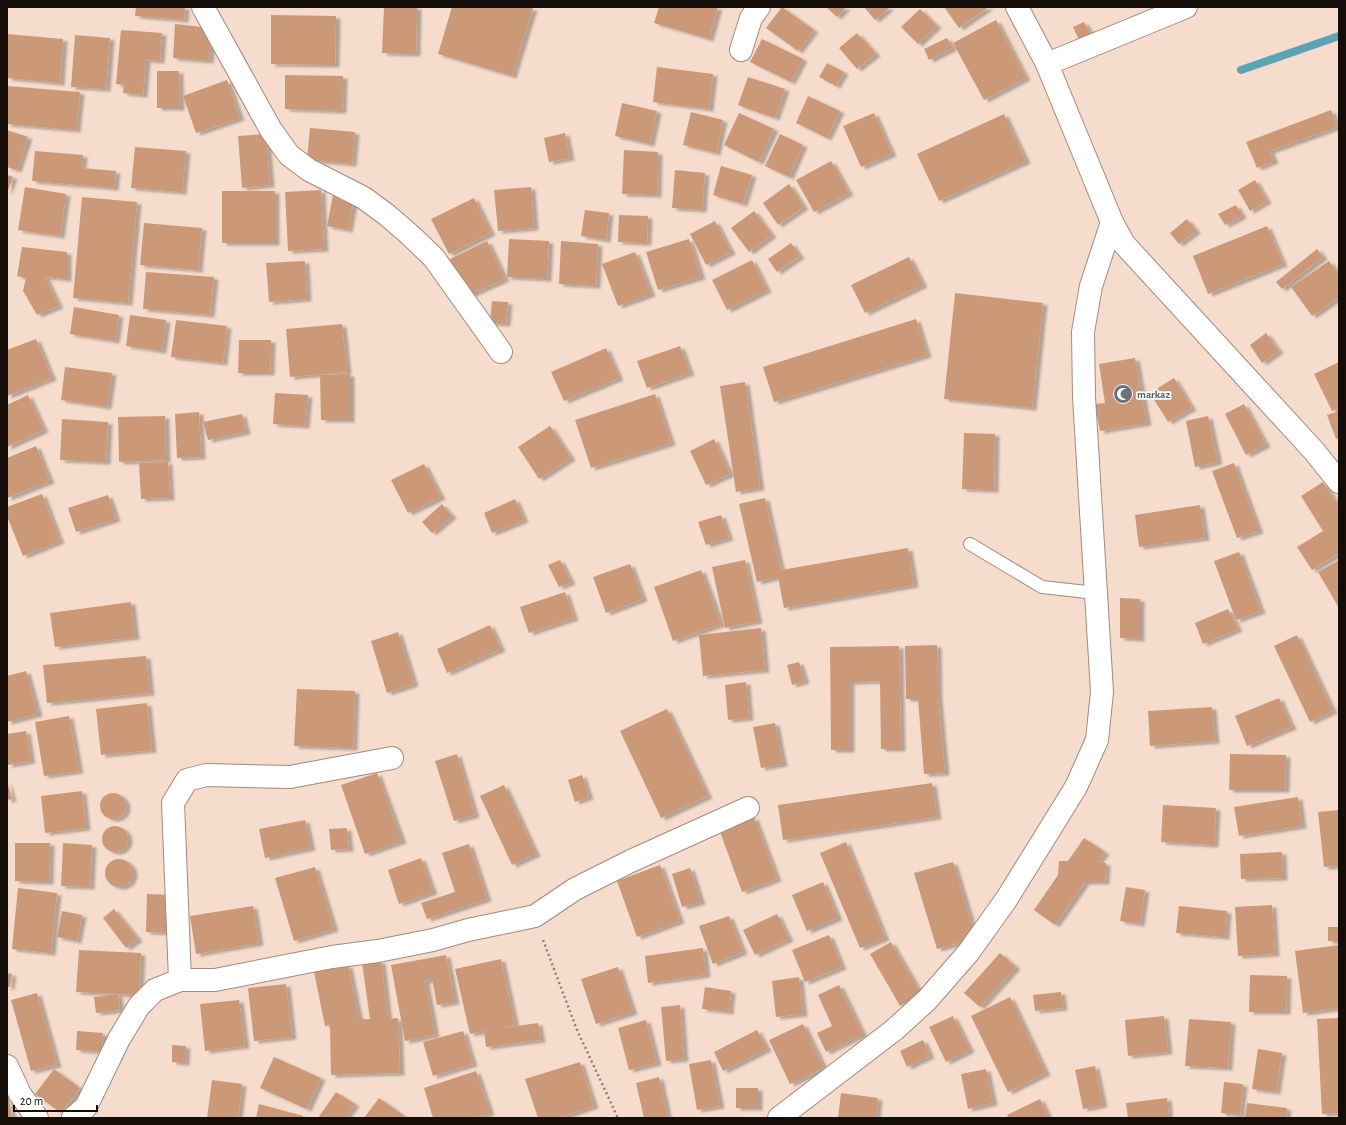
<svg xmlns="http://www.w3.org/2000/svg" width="1346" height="1125" font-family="'Alegreya Sans',sans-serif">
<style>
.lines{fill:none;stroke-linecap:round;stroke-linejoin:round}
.stream{stroke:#5da3b6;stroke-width:8}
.building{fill:#cc9978;filter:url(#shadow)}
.service-casing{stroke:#a28b7d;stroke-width:14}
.minor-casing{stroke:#a28b7d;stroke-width:24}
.path{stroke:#8f7e73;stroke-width:2.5;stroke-dasharray:2 3;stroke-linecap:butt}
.service{stroke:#fff;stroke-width:12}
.minor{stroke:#fff;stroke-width:22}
.labels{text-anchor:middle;stroke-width:3.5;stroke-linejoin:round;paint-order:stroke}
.worship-label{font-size:11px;font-weight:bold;fill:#5b616d;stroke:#fff;text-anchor:start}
</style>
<defs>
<filter id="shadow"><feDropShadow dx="4.5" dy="2.5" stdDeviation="1" flood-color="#0004"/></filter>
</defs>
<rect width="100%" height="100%" fill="#f5dccc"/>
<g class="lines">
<path class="stream" d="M1241,70L1339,36"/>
</g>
<path class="building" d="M136,7H185L184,20L135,16Z
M384,7H417L416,54L382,53Z
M452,7L533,8L512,76L438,54Z
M659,7H718L709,39L654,23Z
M782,7L814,30L798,51L766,28Z
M826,7H846L837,17Z
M864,7H889V8L875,20Z
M944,7H989L959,28Z
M920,9L937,26L918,44L901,27Z
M271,15L336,16L335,65L271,64Z
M996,20L1026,78L984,100L953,43Z
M1084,22L1091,34L1079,40L1073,27Z
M175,24L212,28L209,61L173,58Z
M121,30L162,33L160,61L146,60L143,95L123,93L124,85L116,84Z
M857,33L876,54L857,69L839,48Z
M7,34L63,39L60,83L7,78Z
M75,35L110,38L106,89L71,87Z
M947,38L953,48L929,60L924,49Z
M762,39L803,59L791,82L750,62Z
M827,63L844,72L836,86L819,77Z
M657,67L713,74L709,109L653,102Z
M157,71H179L180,108H157Z
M285,75L343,76L342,111L285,109Z
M748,77L785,89L775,118L738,105Z
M227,80L240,118L196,133L183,96Z
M7,86L80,92L76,130L7,124Z
M808,96L840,111L827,138L796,123Z
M622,103L657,111L650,144L615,136Z
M1331,110L1337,127L1270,151L1274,161L1257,168L1246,142Z
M691,112L723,120L716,153L683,145Z
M739,113L774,129L759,162L724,145Z
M874,113L892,154L861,167L843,126Z
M1004,114L1026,161L939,201L917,154Z
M310,128L355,132L352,164L307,160Z
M7,130L28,137L17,170L7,167Z
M565,133L570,158L549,162L544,138Z
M266,134L270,185L242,188L238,136Z
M780,134L803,145L789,177L765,166Z
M135,147L186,151L182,192L131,188Z
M624,150L658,152L657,195L622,194Z
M35,151L83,155L82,168L116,171L114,188L32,181Z
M831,161L849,193L814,212L796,180Z
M721,166L752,175L743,204L713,195Z
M675,170L705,173L702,210L672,208Z
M7,175L13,177L7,193Z
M1255,180L1267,201L1250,211L1238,190Z
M789,184L804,207L778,225L763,203Z
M25,187L66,194L60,236L18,230Z
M531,187L534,228L498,231L494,190Z
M321,190L324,249L288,251L285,192Z
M222,191H275V243H222Z
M333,195L354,199L348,230L327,226Z
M82,197L137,202L128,303L73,298Z
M474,198L491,233L449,254L431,219Z
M1236,205L1242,216L1225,225L1218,214Z
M585,210L609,213L606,240L581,236Z
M754,211L772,235L749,252L731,228Z
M619,215L648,216L647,243L618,242Z
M1187,219L1196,231L1179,244L1170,233Z
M715,221L731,252L706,265L690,234Z
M144,223L202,228L198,270L140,265Z
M1267,226L1283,264L1208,294L1193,256Z
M509,239L549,241L547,279L507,277Z
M689,239L701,277L658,290L646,252Z
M487,241L505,279L467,296L450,259Z
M561,241L598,244L596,286L559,284Z
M791,243L800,256L777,272L768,259Z
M22,247L67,252V279L45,277L59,306L37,315L23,291L26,278L17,276Z
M1317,249L1323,257L1282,289L1276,282Z
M635,252L651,294L618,306L602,264Z
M909,257L923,285L865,313L851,285Z
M752,260L767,290L727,310L712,280Z
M305,261L307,299L269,302L266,263Z
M1329,261L1339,275V297L1312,316L1291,287Z
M146,272L214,277L210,315L143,309Z
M955,293L1043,303L1032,408L944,399Z
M492,301L508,302L506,324L490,323Z
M74,307L119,315L115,341L70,334Z
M130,315L166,320L162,351L126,346Z
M916,319L927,355L774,402L763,367Z
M176,320L227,326L223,363L171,357Z
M342,324L347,372L290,377L286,329Z
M1266,333L1279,351L1262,363L1250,345Z
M36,339L52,378L7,396V350Z
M239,340H271L270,373H238Z
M680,346L690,373L647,388L637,361Z
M606,348L619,378L564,401L551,372Z
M1135,358L1147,423L1100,431L1095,404L1105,403L1099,364Z
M1339,362V408L1332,411L1314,374Z
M65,367L112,373L107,407L61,400Z
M350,374V420H321L320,375Z
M1174,378L1192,408L1168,422L1150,393Z
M745,382L760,488L736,492L720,386Z
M275,393L308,395L305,426L273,424Z
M655,394L671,443L591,468L575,420Z
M28,395L44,430L7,447V405Z
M1244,404L1266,445L1246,455L1225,414Z
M1339,411V438L1336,439L1327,415Z
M199,412L201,457L177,458L175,414Z
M242,414L246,432L208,440L203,422Z
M165,416L166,460L119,462L118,417Z
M1208,416L1218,462L1195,467L1186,421Z
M62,419L108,422L106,462L60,460Z
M550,426L571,458L539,479L518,447Z
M964,433L995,434L994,490L962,489Z
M714,439L730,474L706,485L690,451Z
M36,446L50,481L7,498V458Z
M168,462L170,498L141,499L139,463Z
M1234,463L1259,531L1237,538L1212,471Z
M424,464L441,497L408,513L391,480Z
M1323,482L1339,507V553L1312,570L1297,547L1323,531L1301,496Z
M42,494L60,541L23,556L7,516V507Z
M108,495L116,519L76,532L68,508Z
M765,498L781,570L908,548L914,585L784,608L778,577L757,582L739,504Z
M515,499L524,520L492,533L484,513Z
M442,504L452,516L432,533L422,522Z
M1200,505L1205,538L1139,547L1135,515Z
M721,515L729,538L706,545L698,522Z
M1239,552L1261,611L1236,620L1214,561Z
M560,560L571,582L559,587L548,565Z
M745,560L758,621L725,628L712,567Z
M1339,560V608L1318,572Z
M630,564L643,599L606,613L593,577Z
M701,570L721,624L673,641L654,587Z
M565,592L574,618L529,633L520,607Z
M1120,598L1140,599V639L1120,638Z
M131,602L135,637L55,647L50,613Z
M1228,609L1238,629L1203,644L1195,623Z
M490,625L501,649L447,673L437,649Z
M761,628L765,670L703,676L699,635Z
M398,632L414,684L387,693L371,641Z
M1297,635L1333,711L1310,722L1274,646Z
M937,645L938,698L945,773L924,774L918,699H906L905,646Z
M899,646L901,749H881L880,681L850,682V750H831L830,647Z
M146,656L150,693L47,703L43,665Z
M799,662L805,681L792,685L787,665Z
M26,671L38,714L7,722V676Z
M746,682L749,718L728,720L725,685Z
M297,689L355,691L353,748L294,746Z
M1279,698L1292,727L1247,746L1235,716Z
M147,703L152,750L101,755L96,709Z
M1212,707L1215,741L1150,746L1148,711Z
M667,709L708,796L661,818L620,731Z
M69,716L79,771L44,776L35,722Z
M775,723L783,764L761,768L753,727Z
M26,731L31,761L8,765L7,734Z
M457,754L475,815L454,821L435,761Z
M1230,754L1286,755L1285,790H1229Z
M377,773L402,841L365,854L341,785Z
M582,775L589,797L575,802L568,780Z
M7,781L12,799L7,800Z
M932,783L937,817L783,840L778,805Z
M504,785L536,854L512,865L480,796Z
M82,791L86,828L45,833L41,796Z
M100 806a13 13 0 1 1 26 0a13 13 0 1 1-26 0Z
M1298,797L1302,826L1239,836L1234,807Z
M1163,805L1216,808L1214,845L1161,842Z
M1339,810V866L1324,867L1318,812Z
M754,817L777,879L742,892L719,829Z
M305,820L311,848L265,858L259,829Z
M102 839a13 13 0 1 1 26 0a13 13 0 1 1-26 0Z
M347,828L349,849L331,850L329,829Z
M1084,838L1105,852L1098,862L1106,863L1105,882H1085L1055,925L1034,910L1058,875L1059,861H1068Z
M846,842L885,938L860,948L820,853Z
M15,843H50L49,882L15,881Z
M63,843L92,845L90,887L61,886Z
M469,844L487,899L427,919L421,903L455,892L442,853Z
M1282,852L1283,878L1241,879L1240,854Z
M421,858L433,892L399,904L388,870Z
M105 873a14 14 0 1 1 28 0a14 14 0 1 1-28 0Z
M953,862L976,938L937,949L914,873Z
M660,865L680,921L637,937L617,881Z
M315,867L334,929L294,941L275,878Z
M690,868L701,902L682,907L672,874Z
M823,882L838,918L807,931L792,895Z
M1126,887L1145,890L1140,924L1120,921Z
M18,888L57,893L51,953L12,949Z
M147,894L174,895V933L146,932Z
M1272,905L1275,954L1238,956L1235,907Z
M253,906L259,943L196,954L190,916Z
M1179,906L1227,911L1225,937L1176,933Z
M114,909L138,939L126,948L103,918Z
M62,911L82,915L77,941L57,937Z
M777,914L789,939L755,955L743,930Z
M729,916L743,952L713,964L699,926Z
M1328,927H1339V941H1328Z
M829,935L842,967L805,982L792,950Z
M891,942L921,994L900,1006L870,954Z
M1339,945V1008L1303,1013L1295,951Z
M703,948L706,975L648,983L645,956Z
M79,950L141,953L139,995L118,994L120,1010L96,1013L94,997L118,994L76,992Z
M1000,953L1016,967L980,1007L964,993Z
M446,955L455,1002L437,1005L432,979L425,981L435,1035L405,1041L391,965Z
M501,959L515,1025L502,1028L538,1023L541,1040L486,1047L484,1031L470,1034L455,969Z
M381,961L388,1019L398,1018L400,1073L331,1075L330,1025L325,1026L314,972L348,965L359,1019H370L362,963Z
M618,967L633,1012L596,1024L581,979Z
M7,973L12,974L10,987H7Z
M1250,975L1287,976L1286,1012H1249Z
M799,977L803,1014L776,1017L772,981Z
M286,984L292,1037L254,1041L248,988Z
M839,985L863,1034L826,1052L817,1033L832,1026L818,995Z
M705,987L731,991L729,1012L702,1009Z
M1061,992L1063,1008L1035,1011L1033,995Z
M37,993L57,1065L31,1071L11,1000Z
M1010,997L1046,1073L1008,1092L971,1016Z
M239,1000L245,1046L205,1051L200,1004Z
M680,1005L684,1059L666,1061L661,1007Z
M953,1016L970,1050L946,1062L929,1027Z
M1164,1016L1168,1052L1128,1056L1125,1020Z
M1338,1018L1339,1113L1322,1114L1317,1019Z
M1189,1019L1231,1022L1228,1068L1185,1066Z
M646,1020L657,1063L629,1070L618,1028Z
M803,1024L824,1068L790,1084L769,1040Z
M757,1030L767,1049L723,1071L714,1052Z
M77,1031L103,1033L102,1052L76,1050Z
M463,1031L473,1064L433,1076L423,1042Z
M923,1040L930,1056L907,1067L900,1051Z
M172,1045L186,1046L185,1063L172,1062Z
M1258,1049L1282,1053L1276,1092L1252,1089Z
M274,1057L321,1078L307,1109L260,1088Z
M711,1060L720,1106L697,1110L689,1064Z
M580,1062L594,1106L559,1118H538L525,1079Z
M1095,1066L1103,1105L1083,1109L1075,1070Z
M54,1069L80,1088L61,1113L35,1094Z
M986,1069L993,1103L968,1109L961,1074Z
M476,1071L490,1113L474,1118H433L424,1088Z
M659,1077L668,1118H644L636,1083Z
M212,1080L242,1084L238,1118H207Z
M1224,1082L1243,1084L1240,1115L1221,1113Z
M736,1088H758V1108H736Z
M7,1092H8L12,1118H7Z
M336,1092L355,1104L345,1118H318Z
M841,1093L878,1098L876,1118H838Z
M379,1098L407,1118H364Z
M1167,1098L1169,1118H1128L1126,1103Z
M1040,1099L1049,1118H1009L1007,1115Z
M1247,1103L1287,1108L1286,1118H1245Z
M259,1104L303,1116V1118H256Z"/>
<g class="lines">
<defs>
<path id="service" d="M970,544L1042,587L1096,593"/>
<path id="minor" d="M203,7L271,130L289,155L309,170L364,198L387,215L409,234L434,258L501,352
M1017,7L1047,64L1112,222L1124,244L1314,451L1339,482
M741,50L751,18L759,7
M1047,64L1186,7
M180,980L173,803L187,780L206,775L290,777L392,758
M7,1066L20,1094L37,1118
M73,1118L86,1107L119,1039L139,1006L155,990L180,980H215L332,957L378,951L433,940L468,930L535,916L575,889L631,861L748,808
M779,1118L894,1030L927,1000L968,953L1006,900L1076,787L1097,740L1102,692L1084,397L1083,332L1091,286L1112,222"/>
</defs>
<use href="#service" class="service-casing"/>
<use href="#minor" class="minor-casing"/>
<path class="path" d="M543,940L577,1030L618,1118"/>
<use href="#service" class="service"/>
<use href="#minor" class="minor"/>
</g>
<defs>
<symbol id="mosque-disc" viewBox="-11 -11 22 22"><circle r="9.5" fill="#6b7280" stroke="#fff"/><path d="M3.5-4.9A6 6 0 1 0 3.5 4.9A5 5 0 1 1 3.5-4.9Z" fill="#fff"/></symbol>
</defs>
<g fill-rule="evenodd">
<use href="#mosque-disc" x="1112" y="383" width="22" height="22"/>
</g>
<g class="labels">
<g class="worship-label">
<text x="1137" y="398">markaz</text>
</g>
</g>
<rect width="1346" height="1125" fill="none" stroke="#150d08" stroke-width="16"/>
<path d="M14 1105v6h83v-6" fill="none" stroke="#150d08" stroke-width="2"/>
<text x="20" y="1105" font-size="12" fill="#150d08" stroke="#ffffff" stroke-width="3" paint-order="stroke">20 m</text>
</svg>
